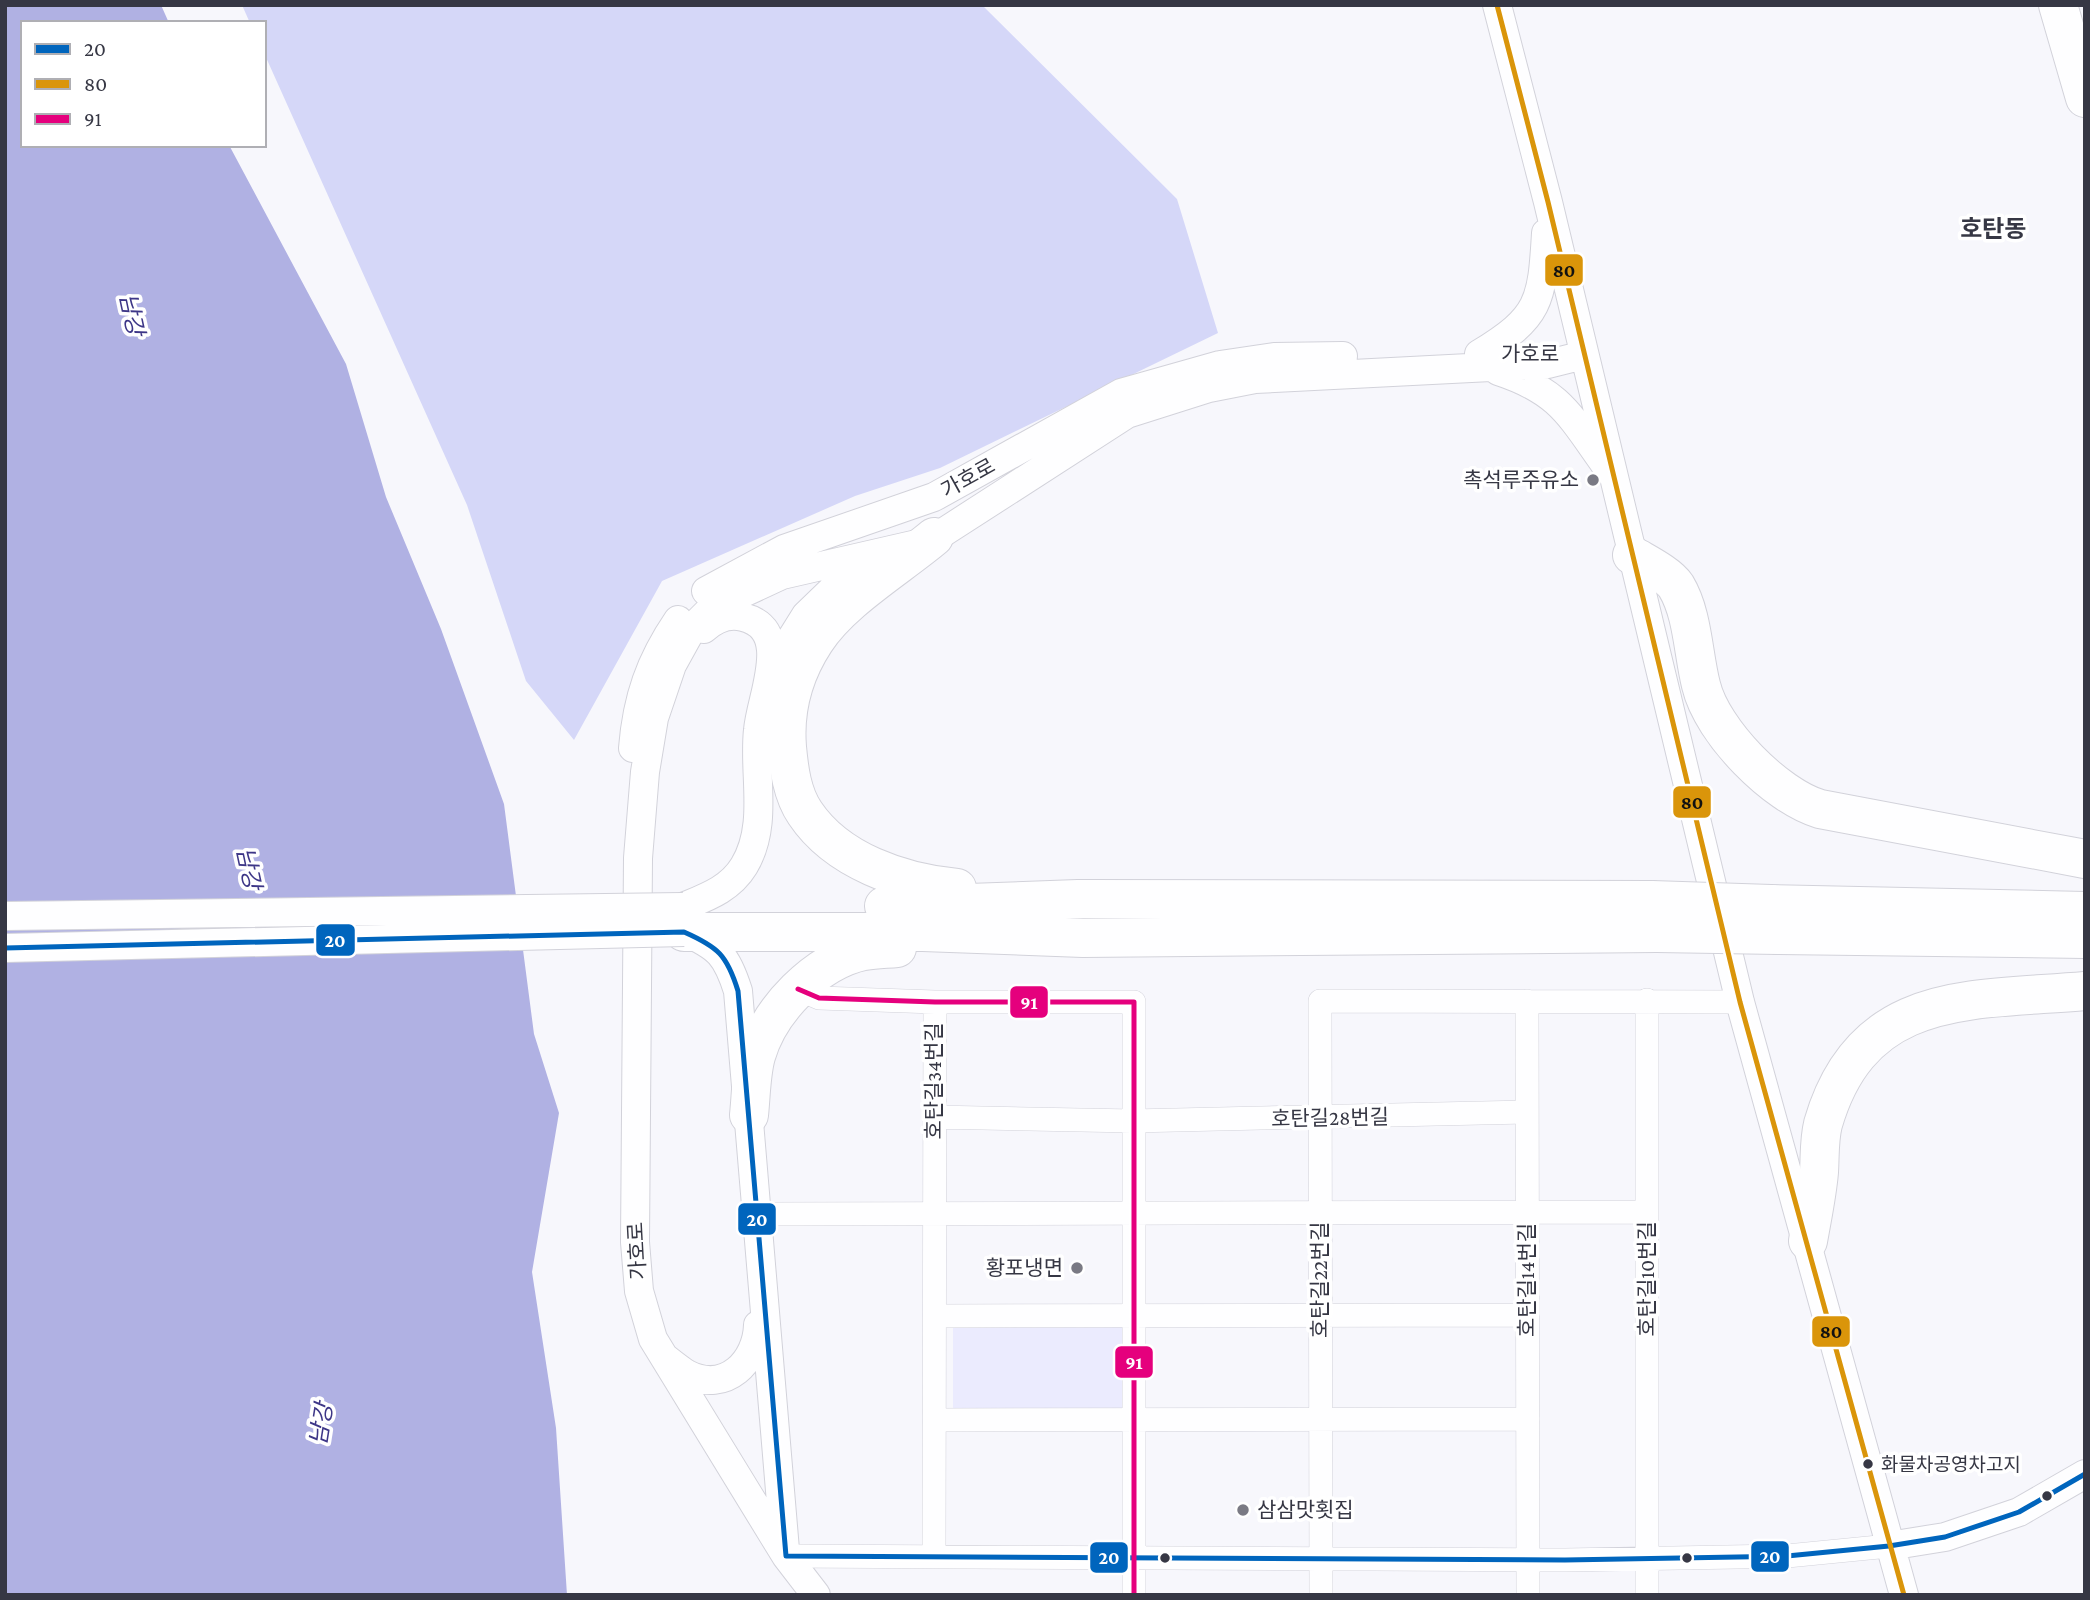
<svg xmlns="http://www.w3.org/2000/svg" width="2090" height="1600" font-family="'Crimson Pro','Noto Sans KR',serif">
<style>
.green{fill:#ebebfe}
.forest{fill:#d5d7f8}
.water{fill:#b0b1e3}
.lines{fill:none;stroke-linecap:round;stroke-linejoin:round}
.minor-casing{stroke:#d2d2da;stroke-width:24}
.tertiary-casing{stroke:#d2d2da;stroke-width:30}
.motorway-casing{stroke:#d2d2da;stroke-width:40}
.minor{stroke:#fefeff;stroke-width:23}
.tertiary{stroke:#fefeff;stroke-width:28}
.motorway{stroke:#fefeff;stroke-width:38}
.tertiary-bridge-casing{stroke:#d2d2da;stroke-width:30;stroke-linecap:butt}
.motorway-bridge-casing{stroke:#d2d2da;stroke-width:40;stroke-linecap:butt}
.tertiary-bridge{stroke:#fefeff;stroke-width:28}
.motorway-bridge{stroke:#fefeff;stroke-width:38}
.bus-1-casing{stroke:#fff;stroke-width:10}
.bus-2-casing{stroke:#fff;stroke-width:10}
.bus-3-casing{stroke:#fff;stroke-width:10}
.bus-1{stroke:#0065bd;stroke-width:5}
.bus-2{stroke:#da950a;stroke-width:5}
.bus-3{stroke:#e5007d;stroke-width:5}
.poi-dot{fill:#7a7a84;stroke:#fff;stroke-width:2.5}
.bus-dot{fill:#363744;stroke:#fff;stroke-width:2.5}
.labels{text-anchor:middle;stroke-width:7;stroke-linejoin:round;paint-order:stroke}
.bus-label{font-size:19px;fill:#363744;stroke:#fff;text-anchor:start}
.street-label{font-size:21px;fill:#363744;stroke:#fff}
.poi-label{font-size:21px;fill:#363744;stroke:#fff;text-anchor:end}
.water-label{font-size:23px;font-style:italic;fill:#3d3687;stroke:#fff}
.quarter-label{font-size:24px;font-weight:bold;fill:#363744;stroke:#fff}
.line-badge{stroke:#fff;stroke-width:2.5}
.badge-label{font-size:19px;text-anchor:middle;font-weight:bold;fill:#fff}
.pale-badge-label{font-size:19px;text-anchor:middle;font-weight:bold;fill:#111}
</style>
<rect width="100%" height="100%" fill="#f7f7fc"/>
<path class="green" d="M953,1327H1127V1410H953Z"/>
<path class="forest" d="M242,5H982L1177,199L1218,333L940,468L855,496L662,581L574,740L526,681L467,505L264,53V23H250Z"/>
<path class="water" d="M5,5H161L169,23H23V145H229L346,364L386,497L441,629L504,804L534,1034L559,1113L532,1272L556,1428L567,1595H5Z"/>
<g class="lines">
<defs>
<path id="minor" d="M798,989L819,998L935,1002H1134V1595
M1647,1000V1595
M1527,1001L1528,1595
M934,1117L1133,1121L1527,1112
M757,1214L1647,1212
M936,1316L1527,1315
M935,1420L1528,1419
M786,1556L1565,1560L1787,1556L1889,1546
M934,1557L935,1002
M1321,1595L1320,1001L1740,1002"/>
<path id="tertiary" d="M1497,5L1548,202L1740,1002L1904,1595
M1479,354C1540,317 1542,302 1546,233
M1498,371C1559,391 1569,414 1604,463
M706,591L784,549L934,497L1121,393L1220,365L1274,357L1343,356
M771,671L806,615L835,587L873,560
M633,748C637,698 650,661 678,620
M683,907C707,897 730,889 744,866C769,825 753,774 758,730C761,695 794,630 743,617C728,613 715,619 704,629
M685,932C719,947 727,956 738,991L785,1550
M665,1358C672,1363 680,1370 687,1374C726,1394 757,1361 758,1325
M1889,1546L1945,1537L2019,1512L2085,1474
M816,1595L786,1556L653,1339L639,1291L635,1242L638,858L645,772L654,718L672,665L693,627L713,607L782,575L930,541L1127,414L1209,388L1255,379L1548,364L1584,355"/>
<path id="motorway" d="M2058,5L2085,98
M934,537C897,568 841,601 815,641C794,673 784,709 787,747C789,769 792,794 805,813C837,861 902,883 957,888
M1632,555C1645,563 1668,574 1676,586C1693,614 1693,654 1701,685C1712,732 1776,796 1820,809L2085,859
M1771,904L2085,911
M884,906L1078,899L1652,900
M684,932H923L1083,938L1657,933
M1778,935L2085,939
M749,1115C751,1096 751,1074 756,1056C769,1010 816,961 864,951C875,949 886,949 897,948
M1808,1241C1812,1218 1817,1195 1819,1172C1820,1156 1819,1140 1823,1124C1862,989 1970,1001 2085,991"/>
</defs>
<use href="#minor" class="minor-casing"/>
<use href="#tertiary" class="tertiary-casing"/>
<use href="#motorway" class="motorway-casing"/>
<use href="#minor" class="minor"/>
<use href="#tertiary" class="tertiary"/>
<use href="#motorway" class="motorway"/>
<defs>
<path id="tertiary-bridge" d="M5,916L683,907
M5,948L684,932"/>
<path id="motorway-bridge" d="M1652,900L1771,904
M1657,933L1778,935"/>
</defs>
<use href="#tertiary-bridge" class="tertiary-bridge-casing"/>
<use href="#motorway-bridge" class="motorway-bridge-casing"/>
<use href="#tertiary-bridge" class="tertiary-bridge"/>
<use href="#motorway-bridge" class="motorway-bridge"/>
<defs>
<path id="bus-1" d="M5,948L684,932C718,947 727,955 738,991L786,1556L1565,1560L1787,1556L1889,1546L1945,1537L2019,1512L2085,1474"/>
<path id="bus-2" d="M1497,5L1548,202L1740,1002L1904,1595"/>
<path id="bus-3" d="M798,989L819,998L935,1002H1134V1595"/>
</defs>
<use href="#bus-1" class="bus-1-casing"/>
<use href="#bus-2" class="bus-2-casing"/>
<use href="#bus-3" class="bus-3-casing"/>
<use href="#bus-1" class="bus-1"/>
<use href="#bus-2" class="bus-2"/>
<use href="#bus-3" class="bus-3"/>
</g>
<g class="poi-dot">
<circle cx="1593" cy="480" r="7"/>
<circle cx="1077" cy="1268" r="7"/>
<circle cx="1243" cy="1510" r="7"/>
</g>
<g class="bus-dot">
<circle cx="1868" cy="1464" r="6"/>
<circle cx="2047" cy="1496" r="6"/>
<circle cx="1165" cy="1558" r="6"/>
<circle cx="1687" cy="1558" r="6"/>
</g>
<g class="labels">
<g class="bus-label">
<text x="1881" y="1471">화물차공영차고지</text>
</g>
<g class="street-label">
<text x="1530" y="361">가호로</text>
<text transform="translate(968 478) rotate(-29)" y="7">가호로</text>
<text transform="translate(934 1081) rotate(-90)" y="7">호탄길34번길</text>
<text transform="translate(1330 1118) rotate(-1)" y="7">호탄길28번길</text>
<text transform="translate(637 1251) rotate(-93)" y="7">가호로</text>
<text transform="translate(1647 1279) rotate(-90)" y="7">호탄길10번길</text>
<text transform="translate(1320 1280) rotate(-90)" y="7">호탄길22번길</text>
<text transform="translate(1527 1280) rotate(-90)" y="7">호탄길14번길</text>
</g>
<g class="poi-label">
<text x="1579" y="487">촉석루주유소</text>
<text x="1063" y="1275">황포냉면</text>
<text x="1257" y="1517" text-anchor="start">삼삼맛횟집</text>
</g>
<g class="water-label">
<text transform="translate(132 314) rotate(78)" y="8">남강</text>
<text transform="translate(249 868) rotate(78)" y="8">남강</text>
<text transform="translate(321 1424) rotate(-81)" y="8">남강</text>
</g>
<g class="quarter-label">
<text x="1993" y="237">호탄동</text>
</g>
</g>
<g class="line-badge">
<rect x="1544" y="253" width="40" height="34" rx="7" fill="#da950a"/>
<rect x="1672" y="785" width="40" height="34" rx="7" fill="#da950a"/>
<rect x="315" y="923" width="41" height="34" rx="7" fill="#0065bd"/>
<rect x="1009" y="985" width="40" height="34" rx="7" fill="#e5007d"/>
<rect x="737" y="1202" width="40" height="34" rx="7" fill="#0065bd"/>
<rect x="1811" y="1315" width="40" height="33" rx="7" fill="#da950a"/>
<rect x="1114" y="1345" width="40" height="34" rx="7" fill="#e5007d"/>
<rect x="1750" y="1540" width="40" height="33" rx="7" fill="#0065bd"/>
<rect x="1089" y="1541" width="40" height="33" rx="7" fill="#0065bd"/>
</g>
<g class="badge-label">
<text x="335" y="947">20</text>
<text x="1029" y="1009">91</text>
<text x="757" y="1226">20</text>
<text x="1134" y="1369">91</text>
<text x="1770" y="1563">20</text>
<text x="1109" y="1564">20</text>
</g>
<g class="pale-badge-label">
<text x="1564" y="277">80</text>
<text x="1692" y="809">80</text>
<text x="1831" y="1338">80</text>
</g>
<rect width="2090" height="1600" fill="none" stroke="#363744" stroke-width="14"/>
<rect x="21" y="21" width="245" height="126" fill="#ffffff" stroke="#afafb4" stroke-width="2"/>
<rect x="35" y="44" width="35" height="10" fill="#0065bd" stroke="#afafb4" stroke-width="2"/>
<text x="84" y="56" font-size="21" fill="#363744">20</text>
<rect x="35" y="79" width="35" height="10" fill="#da950a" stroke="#afafb4" stroke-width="2"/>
<text x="84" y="91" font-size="21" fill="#363744">80</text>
<rect x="35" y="114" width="35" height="10" fill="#e5007d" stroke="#afafb4" stroke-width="2"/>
<text x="84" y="126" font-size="21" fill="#363744">91</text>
</svg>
